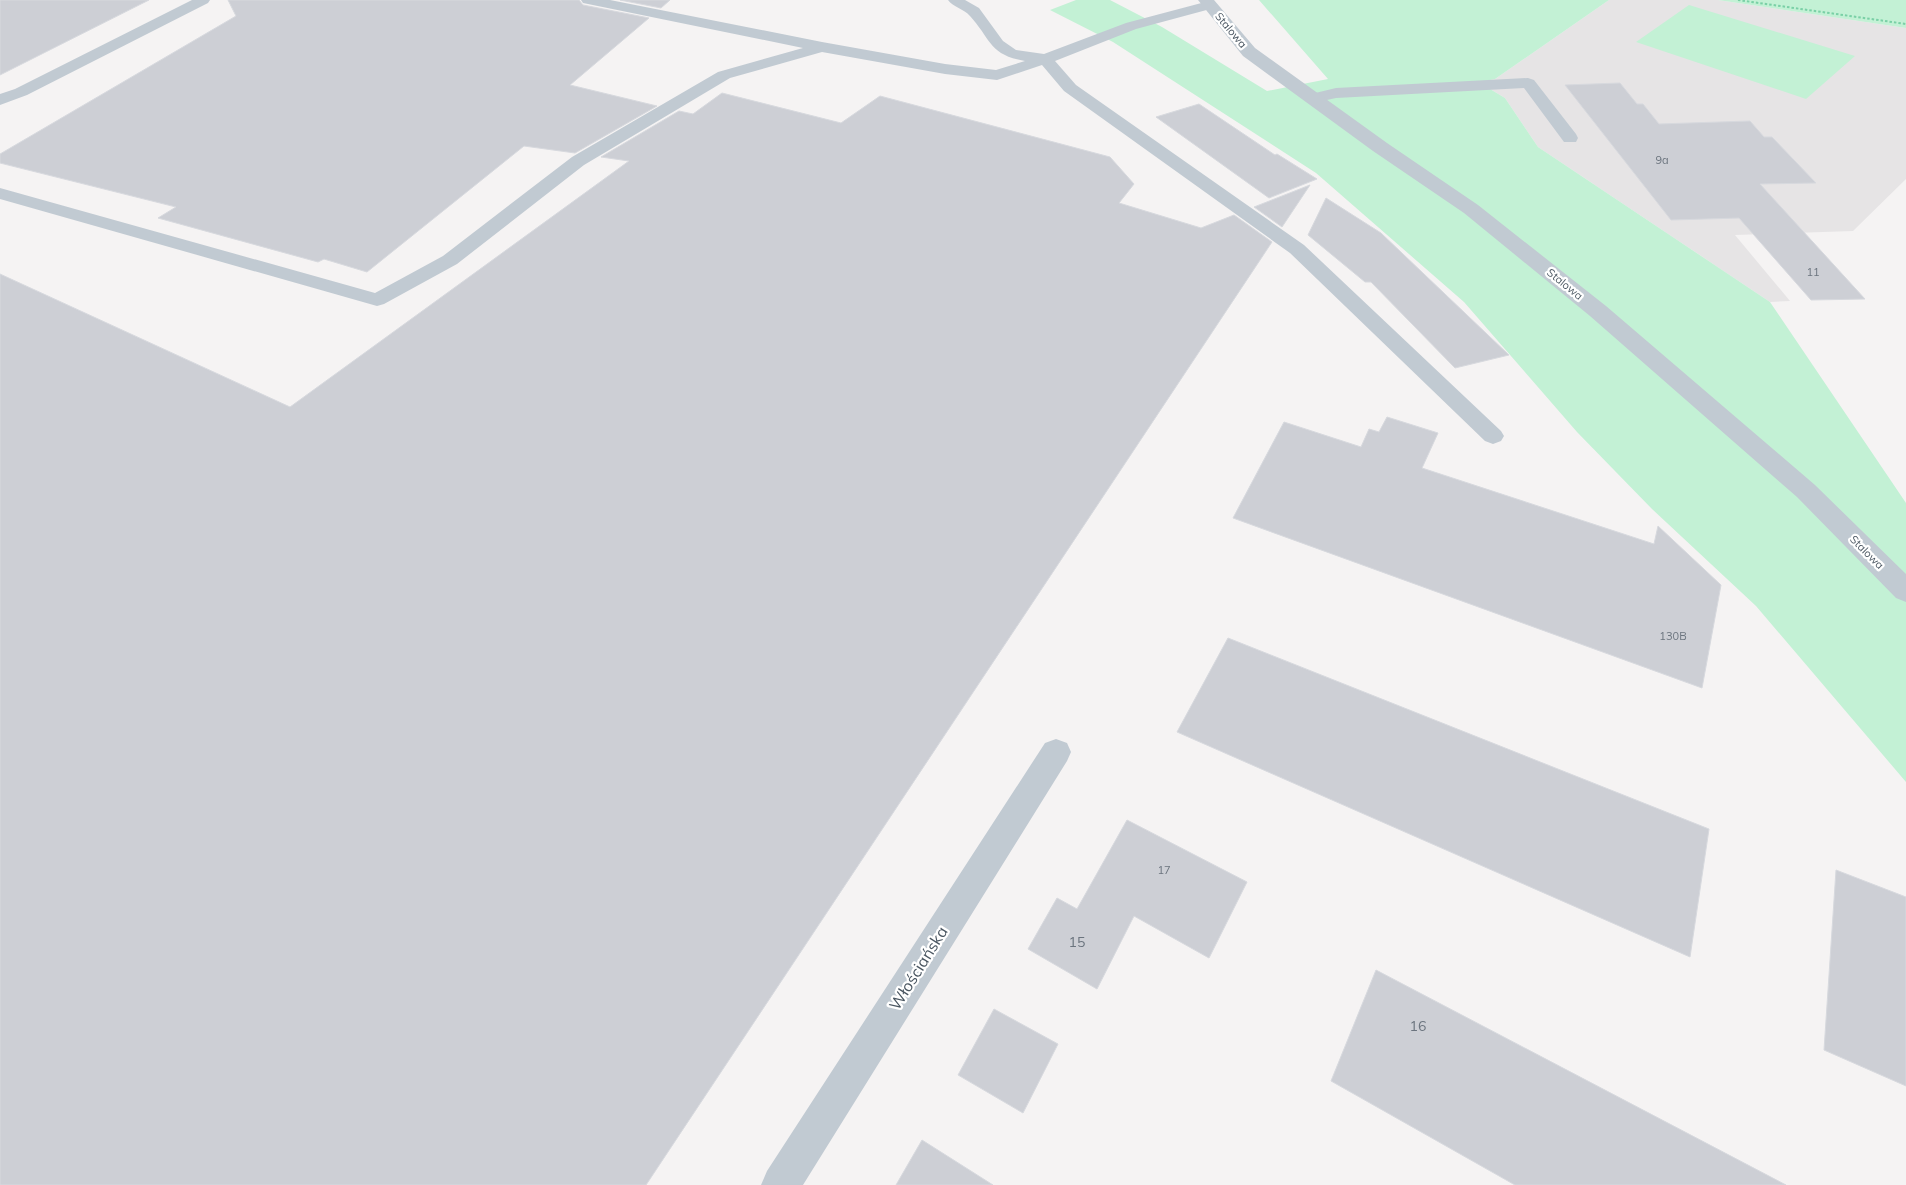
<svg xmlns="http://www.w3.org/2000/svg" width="1906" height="1185" font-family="Mulish,sans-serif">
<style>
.education{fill:#e6e4e5}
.green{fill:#c3f1d5}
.building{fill:#cdcfd5;stroke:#d7d9de}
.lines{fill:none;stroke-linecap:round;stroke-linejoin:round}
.path{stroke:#7ad0a6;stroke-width:2;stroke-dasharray:2.5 2;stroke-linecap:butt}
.service{fill:#c1cad2;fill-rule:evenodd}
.minor{fill:#c1cad2;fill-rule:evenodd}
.labels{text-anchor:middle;stroke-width:4.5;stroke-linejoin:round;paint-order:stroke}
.far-street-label{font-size:11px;fill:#4a5661;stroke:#fff}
.number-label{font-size:11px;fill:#6b747e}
.near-number-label{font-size:14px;fill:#6b747e}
.near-street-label{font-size:16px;fill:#4a5661;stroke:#fff}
</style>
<rect width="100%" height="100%" fill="#f5f3f3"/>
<path class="education" d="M1609,0H1718L1906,28V179L1853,231L1735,235L1790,301L1770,302L1538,147L1505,98L1490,89L1485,80L1495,79Z"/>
<path class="green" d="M1076,0H1110L1162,27L1267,91L1328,79L1259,0H1609L1495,79L1485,81L1490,89L1505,98L1538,147L1770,302L1906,503V782L1756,606L1652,509L1577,432L1464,302L1316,173L1113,42L1050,10Z
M1718,0H1906V28Z
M1689,5L1855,56L1806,99L1636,42Z"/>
<path class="building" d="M0,0H149L0,75Z
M228,0H579L583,5L649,18L570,85L657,106L575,153L524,146L367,272L324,259L318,262L158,218L176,207L0,163V154L236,16Z
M620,0H670L661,8Z
M1620,83L1637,104H1643L1659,124L1750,121L1764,137H1772L1816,183L1760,184L1865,299L1811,300L1739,218L1671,220L1565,85Z
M722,93L841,123L880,96L1110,157L1134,184L1119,203L1201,228L1234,215L1272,242L646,1185H0V274L290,407L629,161L601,157L679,111L693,114Z
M1199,104L1275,155L1277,154L1317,179L1269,198L1156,117Z
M1310,185L1282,227L1254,207Z
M1326,198L1381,233L1509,355L1455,368L1371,282H1365L1308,235Z
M1387,417L1438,433L1422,468L1654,544L1658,526L1721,585L1702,688L1233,518L1284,422L1361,447L1369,429L1379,432Z
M1228,638L1709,829L1690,957L1177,732Z
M1127,820L1247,882L1209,958L1134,916L1097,989L1028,949L1057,898L1077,909Z
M1836,870L1906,897V1086L1824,1050Z
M1376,970L1786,1185H1515L1331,1081Z
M994,1009L1058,1044L1023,1113L958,1075Z
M922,1140L993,1185H896Z"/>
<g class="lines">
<path class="path" d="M1738,0L1906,24"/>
<path class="service" d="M192,0H210L208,3L27,95L0,105V94L15,89Z
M581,0H610L822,42L945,64L996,70L1025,61C989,55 991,39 970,16C964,9 953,7 948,0H965L979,8L1003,41L1016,50L1044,54L1126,23L1209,1L1214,2L1216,5L1214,8L1136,29L1055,61L1076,85L1304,245L1501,431L1504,436L1501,441L1493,444L1485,441L1290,253L1064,91L1042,65L997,80L945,74L822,52L730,78L584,165L457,264L384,304L377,306L0,199V188L375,293L443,256L572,157L718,72L803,48L588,4L583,3Z
M1528,78L1534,80L1576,134L1578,138L1576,142H1564L1524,88L1336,98L1313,103L1307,101L1305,98L1307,95L1336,88Z"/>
<path class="minor" d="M1198,0H1214L1255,48L1387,143L1478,205L1606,306L1815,485L1906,574V602L1896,598L1797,497L1590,316L1464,213L1373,151L1243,56Z
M1056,739L1067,743L1071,752L1067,761L803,1185H761L767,1171L1045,743Z"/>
</g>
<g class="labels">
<g class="far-street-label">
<text transform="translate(1231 30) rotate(50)" y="4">Stalowa</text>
<text transform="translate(1565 284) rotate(39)" y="4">Stalowa</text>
<text transform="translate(1867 552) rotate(45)" y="4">Stalowa</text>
</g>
<g class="number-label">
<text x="1662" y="164">9a</text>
<text x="1813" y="276">11</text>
<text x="1673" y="640">130B</text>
<text x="1164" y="874">17</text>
</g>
<g class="near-number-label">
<text x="1077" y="947">15</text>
<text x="1418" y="1031">16</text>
</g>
<g class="near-street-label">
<text transform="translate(918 968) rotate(-58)" y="6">Włościańska</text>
</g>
</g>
</svg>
